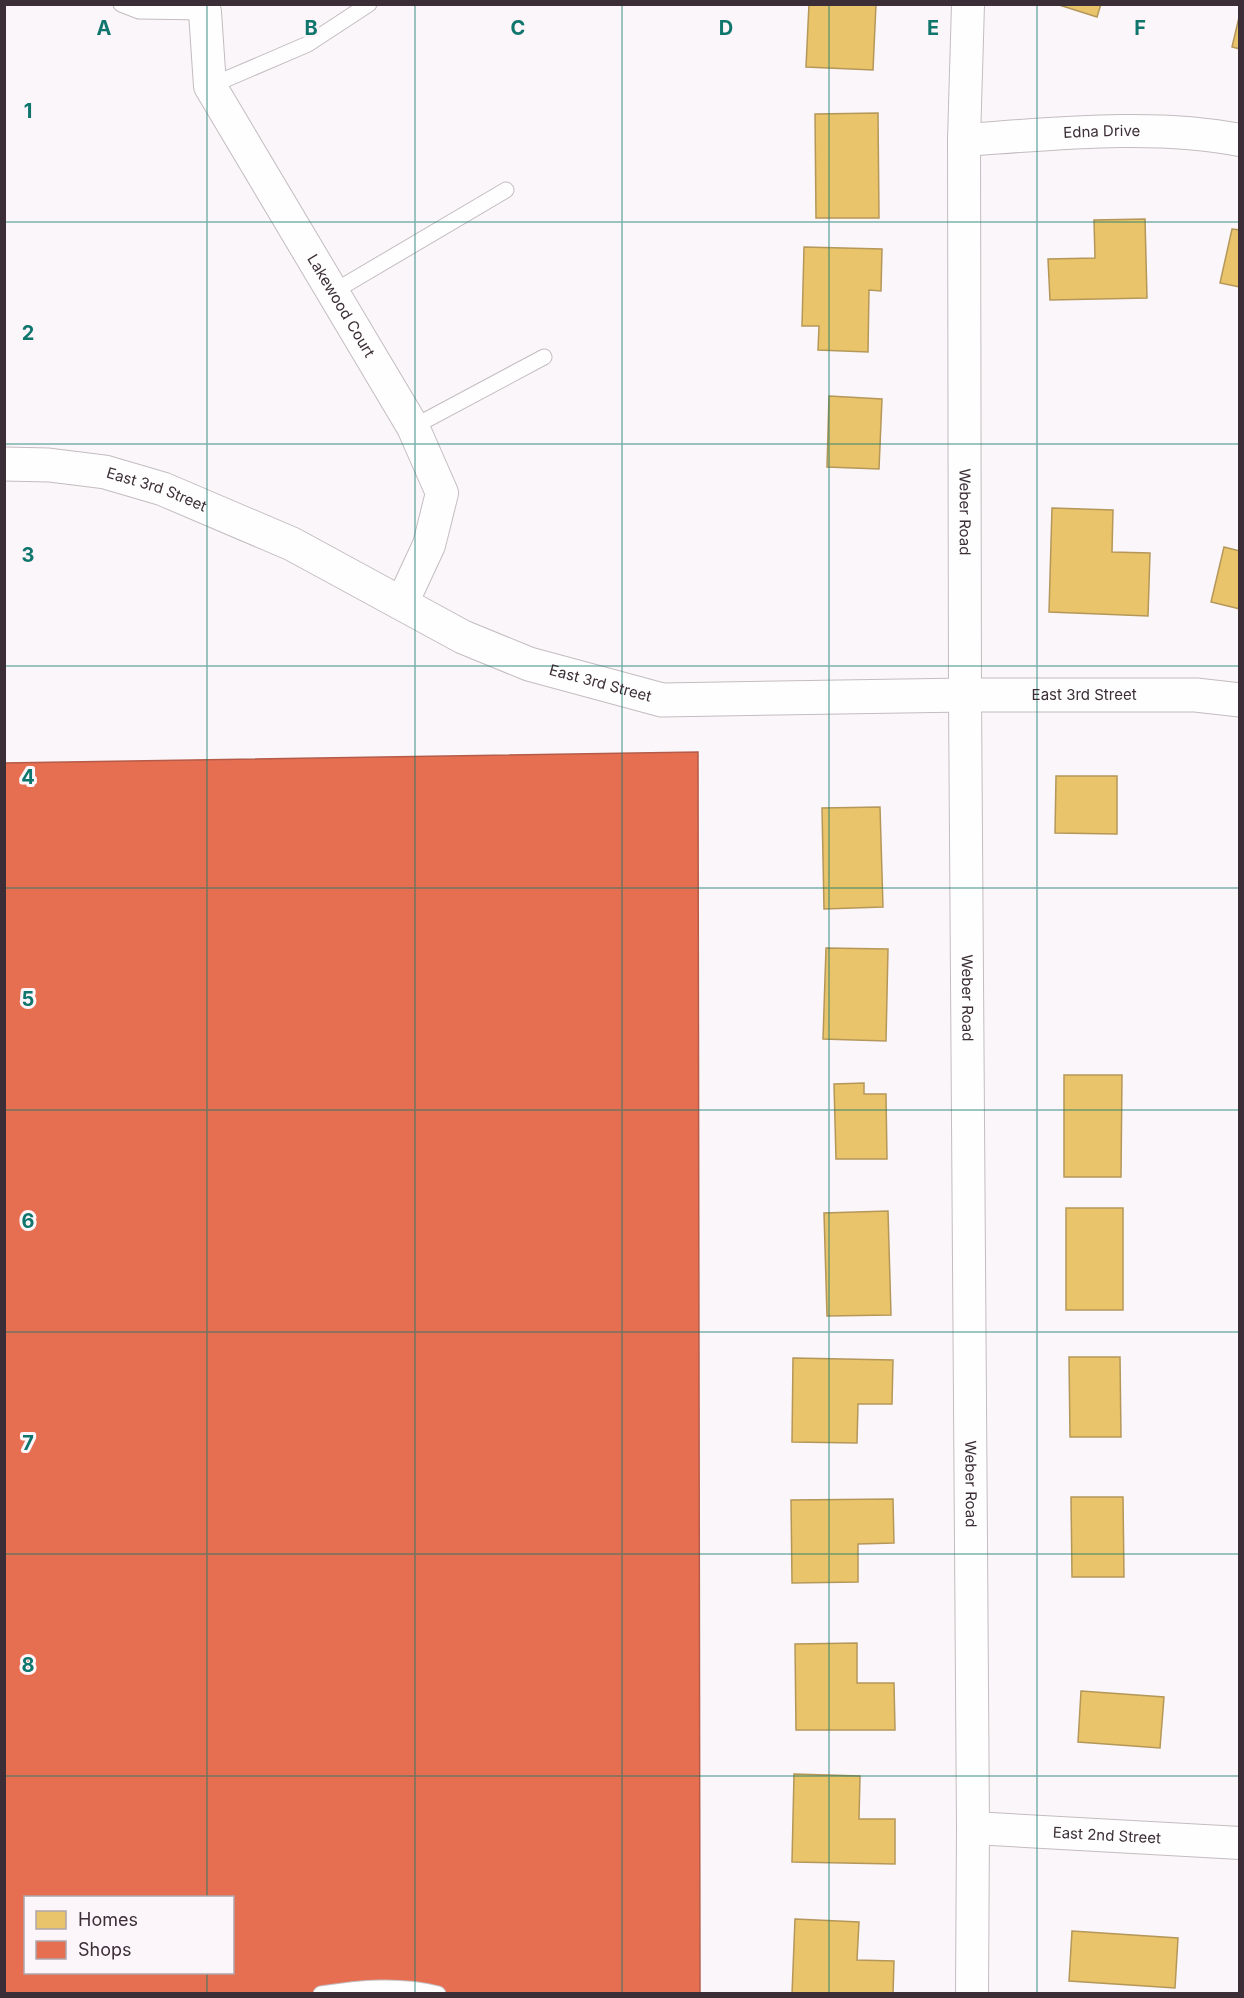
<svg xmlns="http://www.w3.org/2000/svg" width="1244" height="1998" font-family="Inter,sans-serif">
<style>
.homes{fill:#e9c46a;stroke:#b5975a;stroke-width:1.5}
.shops{fill:#e76f51;stroke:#b45c49;stroke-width:1.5;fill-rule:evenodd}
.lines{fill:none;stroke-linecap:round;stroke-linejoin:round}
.service-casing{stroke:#c4bcc0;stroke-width:17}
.minor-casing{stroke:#c4bcc0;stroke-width:34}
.tertiary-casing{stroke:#c4bcc0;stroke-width:35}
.service{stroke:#fefefe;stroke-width:15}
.minor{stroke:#fefefe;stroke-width:32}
.tertiary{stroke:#fefefe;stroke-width:33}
.grid{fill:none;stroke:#0f766e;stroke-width:1.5;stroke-opacity:0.55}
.labels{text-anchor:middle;stroke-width:6;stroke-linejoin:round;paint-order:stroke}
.street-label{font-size:15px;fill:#3c2e36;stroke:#fcf5f9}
.grid-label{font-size:20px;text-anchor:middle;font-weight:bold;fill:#0f766e;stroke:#fcf5f9;stroke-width:6;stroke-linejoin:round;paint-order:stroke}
</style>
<rect width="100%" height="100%" fill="#fbf6f9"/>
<path class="homes" d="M809,4H876L873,70L806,67Z
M1056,4H1101L1097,17Z
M1240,13V49L1232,47Z
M878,113L879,218H816L815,114Z
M1145,219L1147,298L1050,300L1048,259L1095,258L1094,220Z
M1232,229L1240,230V287L1220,283Z
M804,247L882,249L881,291L869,290L868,352L818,350L819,326H802Z
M829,396L882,399L879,469L827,467Z
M1052,508L1113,510L1112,552L1150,553L1148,616L1049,612Z
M1224,547L1240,551V609L1211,602Z
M1056,776H1117V834L1055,833Z
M880,807L883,907L824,909L822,808Z
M826,948L888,949L886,1041L823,1039Z
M1064,1075H1122L1121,1177H1064Z
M864,1083V1094H886L887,1159H836L834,1084Z
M1066,1208H1123V1310H1066Z
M888,1211L891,1315L827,1316L824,1213Z
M1069,1357H1120L1121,1437H1070Z
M793,1358L893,1360L892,1404H858L857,1443L792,1442Z
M1071,1497H1123L1124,1577H1072Z
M893,1499L894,1543L858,1544V1582L792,1583L791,1500Z
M857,1643V1683H894L895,1730H796L795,1644Z
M1081,1691L1164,1697L1160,1748L1078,1742Z
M794,1774L860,1776L859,1819H895V1864L792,1862Z
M795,1919L859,1922L857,1960L894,1961L893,1994H792Z
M1072,1931L1178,1938L1175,1988L1069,1981Z"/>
<path class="shops" d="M698,752L700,1994H4V763ZM26,1898H232V1972H26Z"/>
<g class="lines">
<defs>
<path id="service" d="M121,4L139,11L205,12
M210,86L308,44L369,4
M333,292L506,190
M413,427L544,357
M321,1994C359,1988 400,1984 438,1994"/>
<g id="minor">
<path id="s1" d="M968,4L964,140L965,695L973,1828L972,1994"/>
<path id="s2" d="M205,12L210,86L413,427L442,493L429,545L402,603"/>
<path id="s3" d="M964,140C1051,134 1154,123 1240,140"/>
<path id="s4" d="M973,1828L1240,1843"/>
</g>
<g id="tertiary">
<path id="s5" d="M4,464L49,465L105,472L163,489L292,544L463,637L529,664L662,700L965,695H1196L1240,700"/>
</g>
</defs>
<use href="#service" class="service-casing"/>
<use href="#minor" class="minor-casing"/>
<use href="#tertiary" class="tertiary-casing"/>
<use href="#service" class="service"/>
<use href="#minor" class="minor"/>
<use href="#tertiary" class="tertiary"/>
</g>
<path class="grid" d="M207,4V1898M415,4V1994M622,4V1994M829,4V1994M1037,4V1994M4,222H1240M4,444H1240M4,666H1240M4,888H1240M4,1110H1240M4,1332H1240M4,1554H1240M4,1776H1240M207,1972V1994"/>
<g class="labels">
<g class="street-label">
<text dy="5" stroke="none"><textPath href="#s3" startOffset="138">Edna Drive</textPath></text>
<text dy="5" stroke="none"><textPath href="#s2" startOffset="330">Lakewood Court</textPath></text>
<text dy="5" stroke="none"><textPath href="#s5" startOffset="156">East 3rd Street</textPath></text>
<text dy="5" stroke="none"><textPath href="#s1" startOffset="508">Weber Road</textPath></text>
<text dy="5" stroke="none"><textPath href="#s5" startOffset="642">East 3rd Street</textPath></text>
<text dy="5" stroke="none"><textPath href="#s5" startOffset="1128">East 3rd Street</textPath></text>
<text dy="5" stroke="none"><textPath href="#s1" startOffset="994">Weber Road</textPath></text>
<text dy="5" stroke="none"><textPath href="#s1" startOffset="1480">Weber Road</textPath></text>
<text dy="5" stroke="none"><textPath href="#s4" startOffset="134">East 2nd Street</textPath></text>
</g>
</g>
<g class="grid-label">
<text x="104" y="35">A</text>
<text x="311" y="35">B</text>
<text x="518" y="35">C</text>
<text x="726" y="35">D</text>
<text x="933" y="35">E</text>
<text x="1140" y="35">F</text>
<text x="28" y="118">1</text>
<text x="28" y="340">2</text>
<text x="28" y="562">3</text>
<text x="28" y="784">4</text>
<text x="28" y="1006">5</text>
<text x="28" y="1228">6</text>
<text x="28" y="1450">7</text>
<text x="28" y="1672">8</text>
</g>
<rect width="1244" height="1998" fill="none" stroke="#3c2e36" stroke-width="12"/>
<rect x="24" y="1896" width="210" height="78" fill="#fcf5f9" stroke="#afa5ab" stroke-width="1.5"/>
<rect x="36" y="1911" width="30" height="18" fill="#e9c46a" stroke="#afa5ab" stroke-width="1.5"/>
<text x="78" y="1926" font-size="18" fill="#3c2e36">Homes</text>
<rect x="36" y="1941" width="30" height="18" fill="#e76f51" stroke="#afa5ab" stroke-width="1.5"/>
<text x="78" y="1956" font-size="18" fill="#3c2e36">Shops</text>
</svg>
